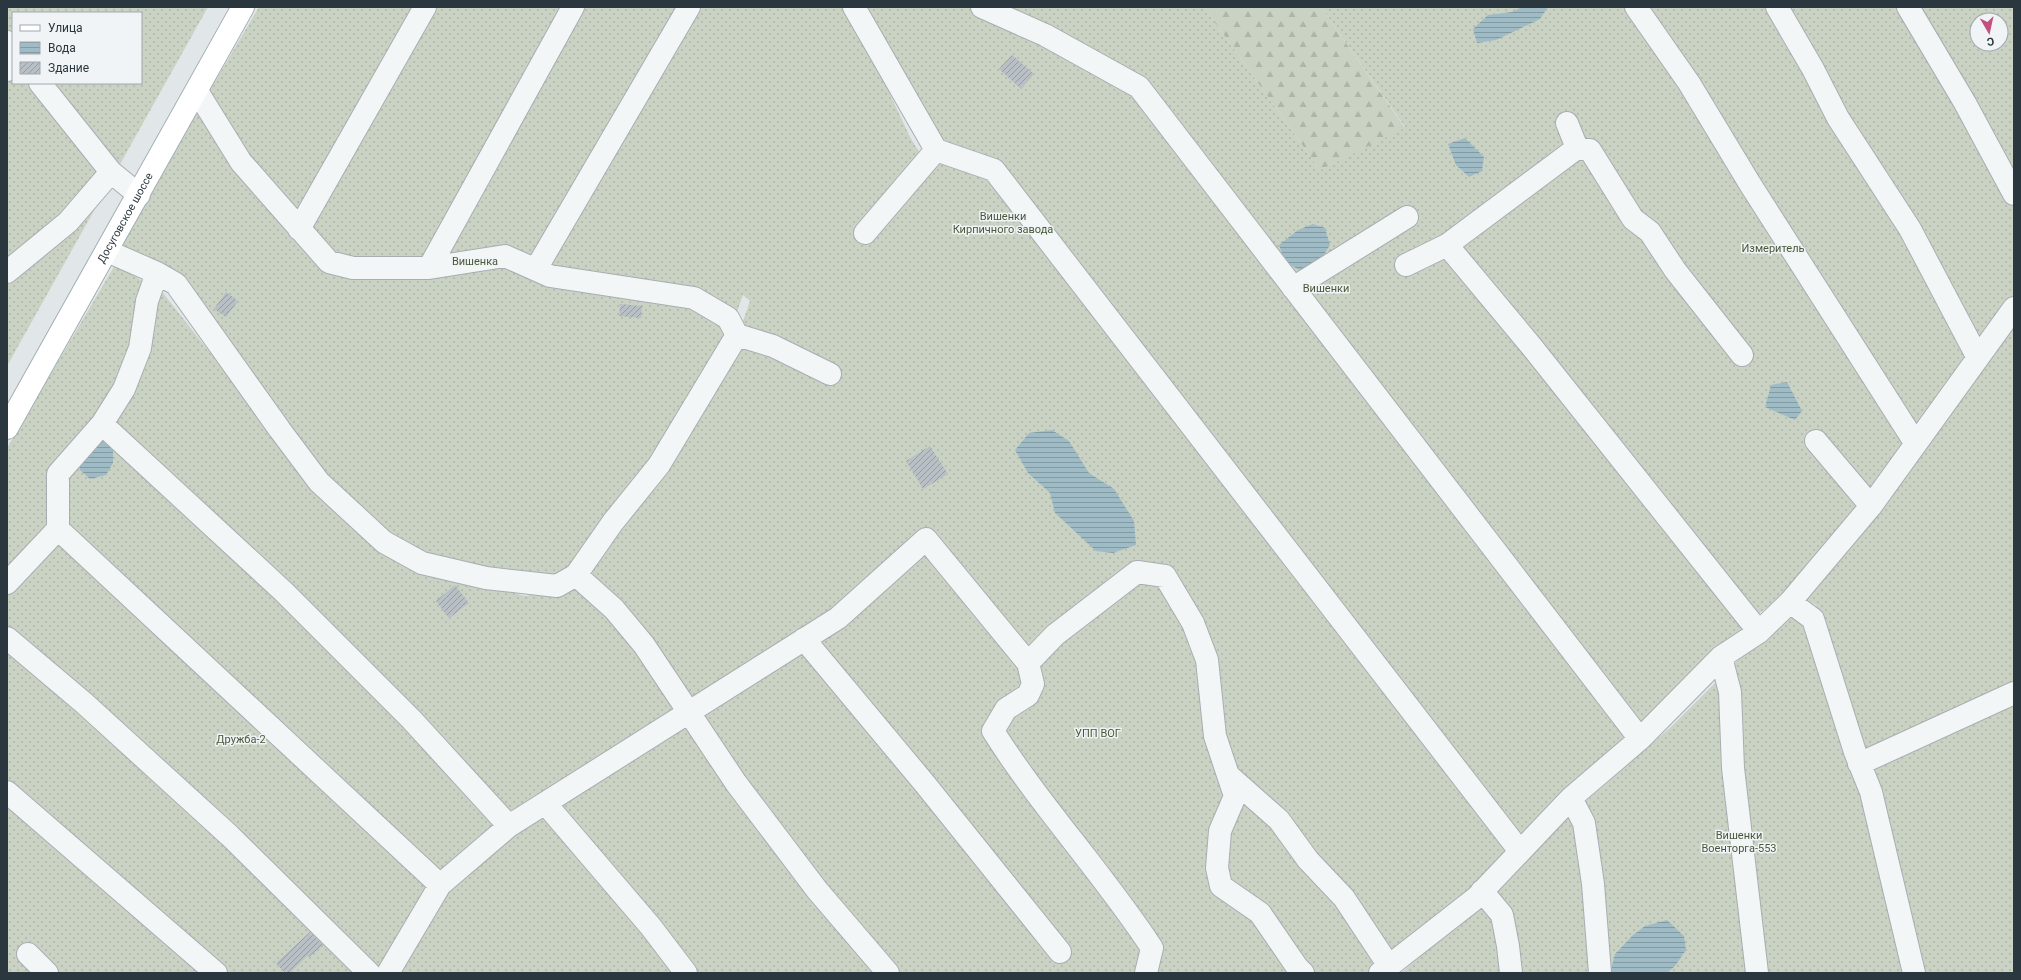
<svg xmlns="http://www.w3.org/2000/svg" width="2021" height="980" font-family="Roboto,sans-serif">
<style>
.grass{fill:url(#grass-dots);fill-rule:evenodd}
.forest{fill:url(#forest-firs)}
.water{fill:url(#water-rules)}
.building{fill:url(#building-hatch)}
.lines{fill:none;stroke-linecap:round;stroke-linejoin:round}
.minor-casing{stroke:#a7aeb2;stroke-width:24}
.major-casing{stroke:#a1adb3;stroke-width:24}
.minor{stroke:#f3f6f7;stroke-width:22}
.major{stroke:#fff;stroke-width:22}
.labels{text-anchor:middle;stroke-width:3;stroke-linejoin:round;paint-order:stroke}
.park-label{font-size:11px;fill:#485939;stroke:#f0f4f6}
.street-label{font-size:11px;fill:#2b373f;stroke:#f0f4f6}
</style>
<defs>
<pattern id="grass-dots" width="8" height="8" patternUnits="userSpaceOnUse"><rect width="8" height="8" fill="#cad2c3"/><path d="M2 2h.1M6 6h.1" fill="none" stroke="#aeb5a9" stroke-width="1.8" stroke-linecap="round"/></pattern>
<pattern id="forest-firs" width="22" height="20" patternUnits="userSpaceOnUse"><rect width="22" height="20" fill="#cad2c3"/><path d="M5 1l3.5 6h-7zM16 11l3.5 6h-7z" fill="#aeb5a9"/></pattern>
<pattern id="water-rules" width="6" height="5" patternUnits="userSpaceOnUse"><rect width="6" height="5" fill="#9fbcc6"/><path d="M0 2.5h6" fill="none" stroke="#829aa2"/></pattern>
<pattern id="building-hatch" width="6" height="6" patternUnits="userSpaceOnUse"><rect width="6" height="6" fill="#b8c0c5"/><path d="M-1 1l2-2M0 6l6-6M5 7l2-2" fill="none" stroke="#969da1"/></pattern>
</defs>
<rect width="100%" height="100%" fill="#e1e6e8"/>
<path class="grass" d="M7,7H208L7,366ZM13,13H141V83H13Z
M259,7H849L910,137L928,167L943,149L863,7H1204L1320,170L1405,127L1321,7H2014V973H1401L1458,923L1583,804L1671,727L1788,610L1807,632L1887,823L1816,605L1791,590L1757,615L1436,245L1744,631L1574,785L1445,913L1369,973H7V448L115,265L163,293L237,387L307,486L385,554L473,582L525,596L576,588L734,347L750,301L743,295L728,337L658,449L569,570L548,578L512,580L395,546L317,475L172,277L119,244ZM1977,20H2001V44H1977Z"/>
<path class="forest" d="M1204,7H1321L1405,128L1320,170Z"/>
<path class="water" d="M1522,7H1548L1540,19L1496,40L1477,43L1473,29L1488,15L1512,12Z
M1465,138L1484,157L1482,171L1469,177L1456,165L1448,144Z
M1313,224L1325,228L1330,245L1320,261L1301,271L1285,262L1279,245L1298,230Z
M1787,382L1802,411L1795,420L1765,407L1771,385Z
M1052,430L1069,441L1089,473L1114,489L1134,521L1136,545L1113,553L1096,551L1055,513L1050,493L1028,473L1015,450L1029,433Z
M101,442L113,445V463L106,475L90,479L80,470L78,461Z
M1667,920L1684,936L1686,950L1675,966L1667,973H1610L1615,954L1633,935L1645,926Z"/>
<path class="building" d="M1012,55L1034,74L1021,89L999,69Z
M226,292L238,301L226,317L214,309Z
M620,304L642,306L641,318L619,316Z
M930,446L948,474L923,489L906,461Z
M455,585L469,603L449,618L436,601Z
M310,932L323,945L309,957L307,956L290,973H285L276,963Z"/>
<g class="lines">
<defs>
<path id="minor" d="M854,7L936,150L994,170L1519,850
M982,7L1045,35L1139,87L1640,739
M1636,7L1689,83L1750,184L1916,444
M1777,7L1813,69L1838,118L1910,229L1978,358
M1908,7L1965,103L2014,194
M7,42L13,49
M7,70L13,65
M40,83L111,172L139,195
M1577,148L1590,150L1633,219L1650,232L1675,270L1742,355
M299,229L425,7
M865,233L936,150
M1447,245L1577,148L1567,123
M107,251L157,273L176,284L280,430L319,482L384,542L422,563L486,578L557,586L576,575L613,522L659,465L737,335L728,318L694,298L550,276L505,256L429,268H353L329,262L241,162L197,91
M1406,265L1447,245L1532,347L1759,632
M429,268L573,7
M536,269L689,7
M7,272L68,222L111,172
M1293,288L1407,217
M737,335L773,346L830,374
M102,424L284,592L411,719L509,826
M1816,441L1871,506
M58,529V474L102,424L124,389L140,348L147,301L157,273
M576,575L614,609L644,645L736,783L817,890L888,973
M7,583L58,529L440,885
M1790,602L1813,619L1855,752L1871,792L1914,973
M7,638L84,703L230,836L369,973
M804,639L925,784L1060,952
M1721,657L1730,692L1733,768L1757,973
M1028,663L1033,684L1028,695L1006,709L993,731C1041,807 1103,873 1152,948L1146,973
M1859,764L2014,693
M1228,775L1235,796L1220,831L1217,868L1221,886L1260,913L1297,967L1303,973
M7,792L216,973
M1571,798L1584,823L1593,884L1600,973
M545,803L651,927L686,973
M1482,891L1502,915L1508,946L1511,973
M28,954L47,973
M388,973L440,885L509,826L838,618L926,539L1028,663L1055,635L1137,572L1165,576L1193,623L1207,660L1215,736L1228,775L1279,820L1308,860L1344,898L1389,966
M1380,973L1476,898L1571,798L1640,739L1721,657L1759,632L1790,602L1871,506L2014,308"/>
<g id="major">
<path id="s1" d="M7,428L243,7"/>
</g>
</defs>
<use href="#minor" class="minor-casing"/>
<use href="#major" class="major-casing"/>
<use href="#minor" class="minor"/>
<use href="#major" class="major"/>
</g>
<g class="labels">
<g class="park-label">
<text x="1003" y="220">Вишенки<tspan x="1003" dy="13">Кирпичного завода</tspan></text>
<text x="1773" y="252">Измеритель</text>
<text x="475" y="265">Вишенка</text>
<text x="1326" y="292">Вишенки</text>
<text x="1098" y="737">УПП ВОГ</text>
<text x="241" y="743">Дружба-2</text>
<text x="1739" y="839">Вишенки<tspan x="1739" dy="13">Военторга-553</tspan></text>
</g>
<g class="street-label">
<text dy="4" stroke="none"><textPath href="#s1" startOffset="241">Досуговское шоссе</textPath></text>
</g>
</g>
<rect width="2021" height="980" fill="none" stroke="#2b373f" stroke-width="16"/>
<rect x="12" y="12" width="130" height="72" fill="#f0f4f6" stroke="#a1a8ad"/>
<rect x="20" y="25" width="20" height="6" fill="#ffffff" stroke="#a1a8ad"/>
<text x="48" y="32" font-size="12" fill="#2b373f">Улица</text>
<rect x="20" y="42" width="20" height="12" fill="url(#water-rules)" stroke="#a1a8ad"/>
<text x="48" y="52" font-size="12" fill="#2b373f">Вода</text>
<rect x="20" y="62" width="20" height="12" fill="url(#building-hatch)" stroke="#a1a8ad"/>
<text x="48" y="72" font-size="12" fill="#2b373f">Здание</text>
<g transform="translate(1989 32) rotate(171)"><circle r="19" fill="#f0f4f6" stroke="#a1a8ad"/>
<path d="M0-3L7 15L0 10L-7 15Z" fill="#c45080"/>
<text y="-6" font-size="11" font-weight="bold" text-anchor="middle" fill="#2b373f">С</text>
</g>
</svg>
